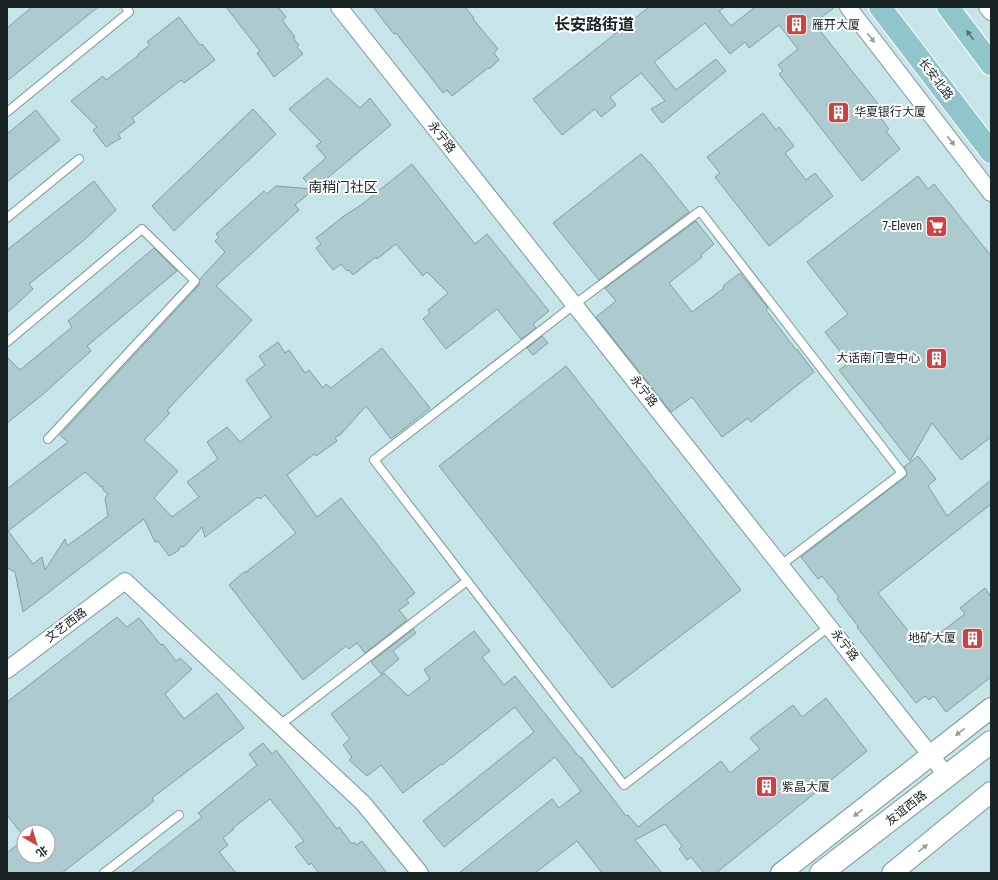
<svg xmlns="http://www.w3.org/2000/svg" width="998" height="880" font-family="'Roboto Condensed','Noto Sans SC',sans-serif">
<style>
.building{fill:#adcbce;stroke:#819ea1;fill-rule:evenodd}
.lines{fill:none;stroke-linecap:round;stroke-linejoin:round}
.service-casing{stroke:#799699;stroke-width:10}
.minor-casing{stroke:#799699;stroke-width:18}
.tertiary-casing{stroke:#799699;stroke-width:22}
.secondary-casing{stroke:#799699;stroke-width:24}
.primary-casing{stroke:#fff;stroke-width:24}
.service{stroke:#fff;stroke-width:8}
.minor{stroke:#fff;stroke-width:16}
.tertiary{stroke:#fff;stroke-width:20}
.secondary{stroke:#fff;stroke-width:22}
.primary{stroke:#90c5cb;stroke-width:22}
.oneway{fill:#547478}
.oneway2{fill:#979c9c}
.labels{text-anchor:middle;stroke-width:4;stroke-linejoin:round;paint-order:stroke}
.poi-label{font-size:12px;fill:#182324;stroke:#fff;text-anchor:start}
.street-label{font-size:12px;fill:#182324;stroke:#fff}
.quarter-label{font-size:14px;fill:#182324;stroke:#fff}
.district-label{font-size:16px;font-weight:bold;fill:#182324;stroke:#fff}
</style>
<rect width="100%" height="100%" fill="#c7e5e8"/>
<path class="building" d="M32,7H98L7,81V28Z
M226,7H278L286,17L282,20L295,37L293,38L299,45L297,47L303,54L274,77L257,53L260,51Z
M373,7H465L474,18L473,19L498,49L494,53L499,60L489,69L488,68L452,96L447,90L443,93L396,33L394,34Z
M649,7H725L719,11L731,26L755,7H835L814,23L886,114L881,118L889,129L886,131L900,149L862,181L779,74L783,71L778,65L798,49L779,25L749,48L745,42L730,54L705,23L654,62L676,90L716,59L726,71L662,123L651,109L665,101L641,73L610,97L616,105L601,117L595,109L562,135L533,99Z
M179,17L200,45L202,44L215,60L184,83L181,80L132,118L135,122L118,135L121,138L106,147L93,130L97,127L71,101L103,76L106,80L139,55L138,54L150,45L147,42Z
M327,78L360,108L370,98L391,125L295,205L299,210L216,286L252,320L169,408L167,411L170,413L144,440L178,471L154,498L172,517L199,497L187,482L218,459L207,442L227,427L240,442L271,417L246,380L265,365L259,356L278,342L285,353L289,350L305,373L309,370L323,388L326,384L331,388L382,348L430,408L391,439L366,406L341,434L335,438L337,441L316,456L314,454L287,475L317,517L341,498L415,593L406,600L409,603L399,610L407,620L365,653L357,643L349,649L346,646L303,680L229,585L244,572H246L296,533L265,495L260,499L258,497L205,537L202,527L185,546L180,547L178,551L169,556L158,541L155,542L144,519L23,612L15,572L7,568V489L68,442L60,435L199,285L200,279L225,252L215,241L219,237L216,234L264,191L267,194L276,186L313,189L303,178L326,158L316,146L321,142L289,109ZM85,472L101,487L103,486V490L108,494L105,498L108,516L67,546L65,539L45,570L42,557L33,564L8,531Z
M253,109L276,134L174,231L152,206Z
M36,110L60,140L7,182V134Z
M763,113L776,130L779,127L794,146L785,153L806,180L815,173L833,196L769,246L715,177L720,173L707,157Z
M641,154L650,163L689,212L599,280L553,223Z
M412,164L475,244L487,234L549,311L533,324L536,328L521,339L497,309L446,349L423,319L430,313L428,310L448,293L427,272L423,276L396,244L377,259L376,257L353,275L349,270L347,271L341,264L333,270L316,248L321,244L316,238L344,216L361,205Z
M918,176L928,189L934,184L991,256V437L961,460L932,423L910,461L839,370L849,363L825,332L848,314L807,262Z
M94,181L116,210L83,241L29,284L33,289L7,313V250Z
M696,221L714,244L701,255L702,257L669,283L692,312L724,288L723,286L740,273L768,308L766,310L796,350L797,349L814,372L751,422L748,418L722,437L692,397L671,412L596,317L616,301L605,288Z
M154,248L177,271L87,346L91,351L42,395L7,423V357L20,370L72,327L68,321Z
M542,336L548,343L533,355L527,348Z
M566,366L741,590L612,688L461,494L439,466Z
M918,456L936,479L928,486L947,516L991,480V504L878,593L921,647L965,614L960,608L985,588L991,597V677L946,712L934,696L929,700L925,696L916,703L857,627L858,626L837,599L839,597L822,576L818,579L801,557L905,477L907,473L904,467Z
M117,617L127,627L139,618L161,645L163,644L176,661L180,658L192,669L165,694L184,719L217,693L244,728L152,798L154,801L62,873H7V853L24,839V856H48V832H24V837L7,815V702Z
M413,629L416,633L393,651L399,659L381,674L371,662Z
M474,631L490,651L482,657L504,685L515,676L580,758L581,757L626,816L628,815L638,827L721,761L730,773L760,749L750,738L793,705L802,717L826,698L867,751L716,873H704L691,857L687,860L679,849L682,846L665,824L635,840L662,873H602L577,841L535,873H459L552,799L559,808L581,791L555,757L444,847L423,821L534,732L515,707L442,765L441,764L403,793L381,765L367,776L349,760L352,757L343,745L350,739L331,714L384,673L408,696L430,679L424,670Z
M263,743L272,754L276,750L337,829L339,827L352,844L354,842L356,845L362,841L387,873H319L311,863L309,865L295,847L304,841L270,799L233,828L234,829L223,838L228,845L219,852L236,873H131L202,817L198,813L257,765L249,754Z"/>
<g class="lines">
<defs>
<path id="service" d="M7,112L129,12L126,7
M7,218L79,159
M7,342L142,229L195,281L48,439
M781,565L902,473L700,211L575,304L374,460L624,785L830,626
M280,725L467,581
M104,873L179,815"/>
<path id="minor" d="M339,7L947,776
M848,7L991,193
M987,7L991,12
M7,670L125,581L363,803L420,873"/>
<path id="tertiary" d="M781,873L991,708
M892,873L991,792"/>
<path id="secondary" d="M821,873L991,742"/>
<path id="primary" d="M880,7L991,152
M948,7L991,64"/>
</defs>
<use href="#service" class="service-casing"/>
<use href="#minor" class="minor-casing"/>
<use href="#tertiary" class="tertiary-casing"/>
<use href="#secondary" class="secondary-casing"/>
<use href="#primary" class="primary-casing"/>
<use href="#service" class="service"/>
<use href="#minor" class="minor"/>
<use href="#tertiary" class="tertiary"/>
<use href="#secondary" class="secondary"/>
<use href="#primary" class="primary"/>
</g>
<defs><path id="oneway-solid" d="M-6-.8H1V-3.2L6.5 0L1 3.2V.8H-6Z"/></defs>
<use class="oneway" href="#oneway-solid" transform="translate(970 35) rotate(-127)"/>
<g class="oneway2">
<use href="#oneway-solid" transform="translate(871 38) rotate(52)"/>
<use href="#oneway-solid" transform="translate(951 141) rotate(52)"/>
<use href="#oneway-solid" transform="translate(960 732) rotate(142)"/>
<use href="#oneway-solid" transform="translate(858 813) rotate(142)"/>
<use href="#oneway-solid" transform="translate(923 848) rotate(-39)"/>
</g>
<defs>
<symbol id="building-square" viewBox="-11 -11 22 22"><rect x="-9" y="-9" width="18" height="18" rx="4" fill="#cf4043" stroke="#fff"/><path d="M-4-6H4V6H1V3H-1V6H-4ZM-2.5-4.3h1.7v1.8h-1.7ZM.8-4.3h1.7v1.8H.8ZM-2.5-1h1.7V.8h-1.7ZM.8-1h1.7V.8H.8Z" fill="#fff"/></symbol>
<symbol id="supermarket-square" viewBox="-11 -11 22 22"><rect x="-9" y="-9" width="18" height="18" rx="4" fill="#cf4043" stroke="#fff"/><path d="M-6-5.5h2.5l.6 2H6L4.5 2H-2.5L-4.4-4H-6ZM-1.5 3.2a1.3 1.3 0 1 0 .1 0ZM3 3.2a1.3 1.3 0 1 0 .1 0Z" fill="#fff"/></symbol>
</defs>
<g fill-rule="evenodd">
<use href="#building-square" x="784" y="12" width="25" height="25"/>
<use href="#building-square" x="826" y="100" width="25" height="25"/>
<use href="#supermarket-square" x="924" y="214" width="25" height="25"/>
<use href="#building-square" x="924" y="346" width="25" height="25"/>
<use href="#building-square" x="960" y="626" width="25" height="25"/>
<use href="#building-square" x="754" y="774" width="25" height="25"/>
</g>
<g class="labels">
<g class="poi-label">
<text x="812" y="29">雁开大厦</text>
<text x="854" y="116">华夏银行大厦</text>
<text x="922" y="230" text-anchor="end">7-Eleven</text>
<text x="920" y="362" text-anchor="end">大话南门壹中心</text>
<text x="956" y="642" text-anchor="end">地矿大厦</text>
<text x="782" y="791">紫晶大厦</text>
</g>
<g class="street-label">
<text transform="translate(936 79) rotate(53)" y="4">长安北路</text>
<text transform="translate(442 137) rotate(52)" y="4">永宁路</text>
<text transform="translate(644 391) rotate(52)" y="4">永宁路</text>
<text transform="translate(66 625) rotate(-37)" y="4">文艺西路</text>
<text transform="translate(845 645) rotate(52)" y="4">永宁路</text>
<text transform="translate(906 808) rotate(-38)" y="4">友谊西路</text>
</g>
<g class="quarter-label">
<text x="343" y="192">南稍门社区</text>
</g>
<g class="district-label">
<text x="594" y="30">长安路街道</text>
</g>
</g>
<rect width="998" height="880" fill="none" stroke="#182324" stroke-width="16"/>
<g transform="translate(36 844) rotate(142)"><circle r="19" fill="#ffffff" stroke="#a3a7a7"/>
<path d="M0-3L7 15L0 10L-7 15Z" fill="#cf4043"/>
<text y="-6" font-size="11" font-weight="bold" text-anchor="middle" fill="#182324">北</text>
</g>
</svg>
